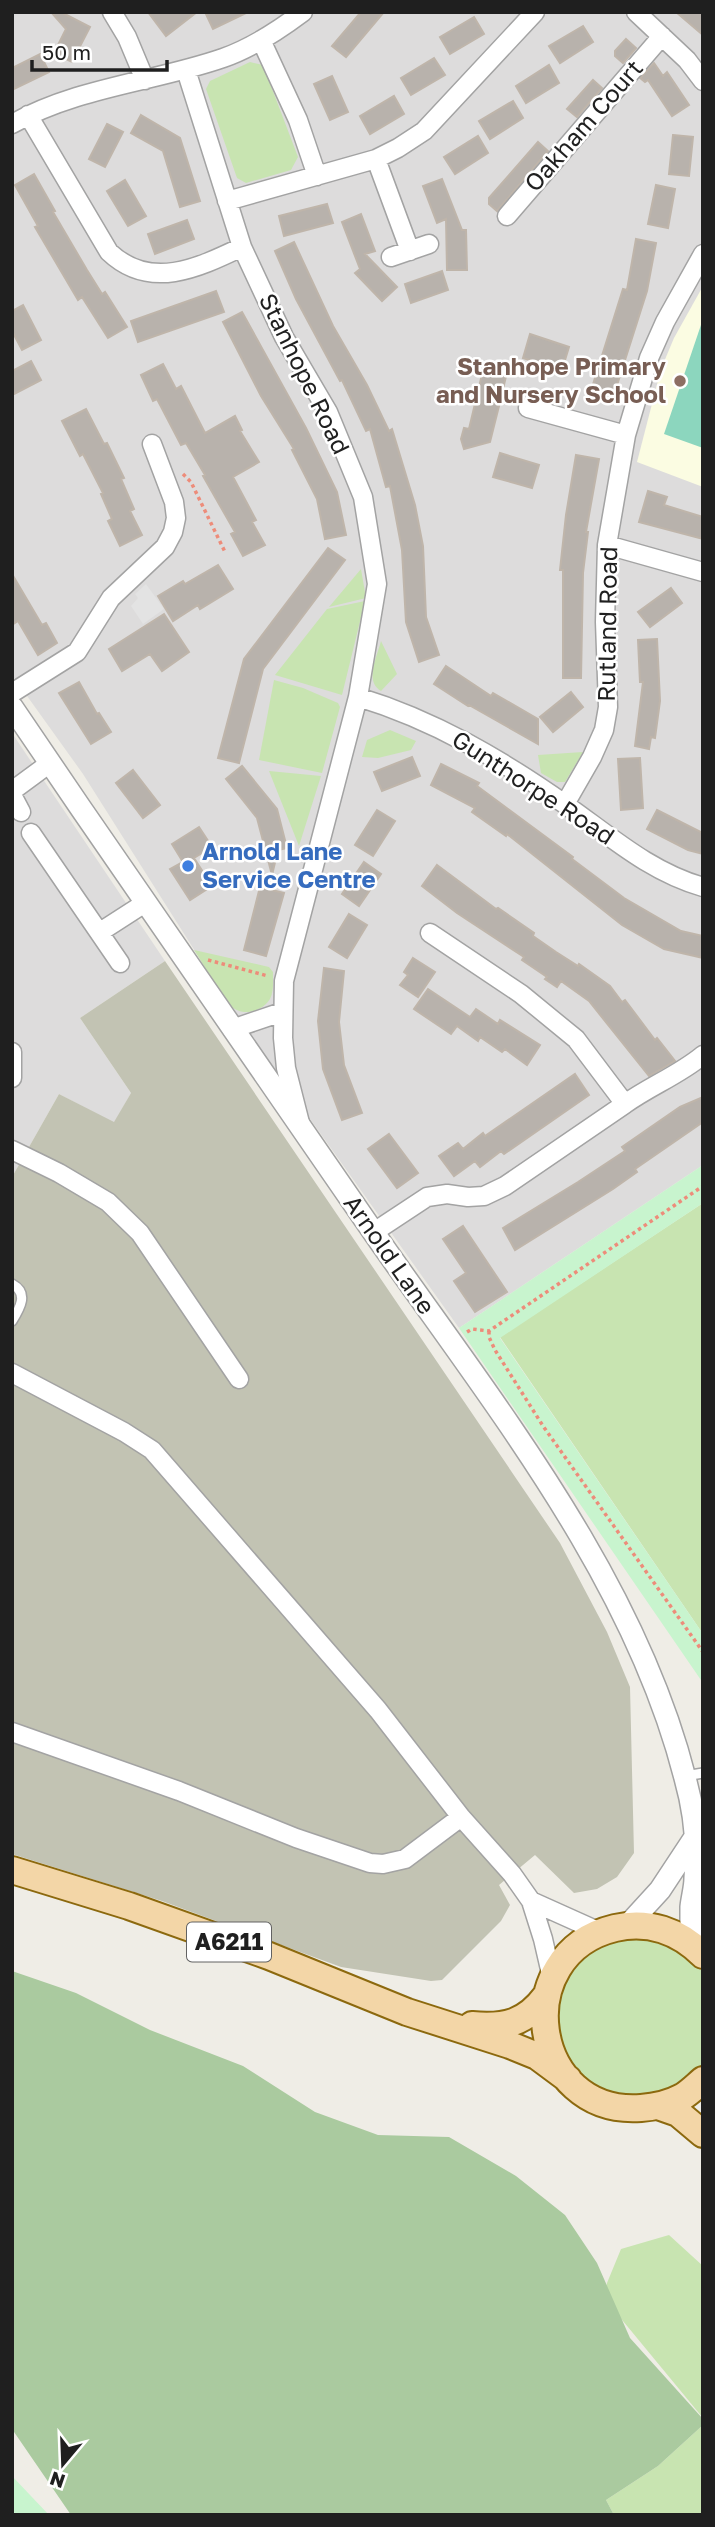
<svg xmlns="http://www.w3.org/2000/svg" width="715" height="2527" font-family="'Golos Text',sans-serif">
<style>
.residential{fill:#dddcdc}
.education{fill:#fbfce2}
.construction{fill:#c2c3b3}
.grass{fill:#c8e4b1}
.forest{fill:#aaca9f}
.park{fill:#c8f4ce}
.pitch{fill:#8cd6be}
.parking{fill:#e3e3e3}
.building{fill:#b8b2ac;stroke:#bfb5aa;stroke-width:2}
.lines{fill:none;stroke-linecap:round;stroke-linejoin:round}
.service-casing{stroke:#a3a3a3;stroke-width:12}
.minor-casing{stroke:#a3a3a3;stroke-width:21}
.tertiary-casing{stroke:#a3a3a3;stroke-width:24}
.primary-casing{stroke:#8c690e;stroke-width:30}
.path{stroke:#ed8c7a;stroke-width:3.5;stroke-dasharray:3.5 3.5;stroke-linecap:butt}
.service{stroke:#fff;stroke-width:9}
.minor{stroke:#fff;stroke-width:18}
.tertiary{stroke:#fff;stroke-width:21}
.primary{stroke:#f3d6a7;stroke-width:26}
.education-dot{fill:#8d6e63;stroke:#fff;stroke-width:2.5}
.shop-dot{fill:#3f7fe0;stroke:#fff;stroke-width:2.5}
.labels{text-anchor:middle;stroke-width:5;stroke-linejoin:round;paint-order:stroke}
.shield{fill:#fff;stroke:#626262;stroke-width:2}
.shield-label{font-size:23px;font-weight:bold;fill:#1f1f1f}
.street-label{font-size:24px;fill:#1f1f1f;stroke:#fff}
.education-label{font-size:24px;font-weight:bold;fill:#785e54;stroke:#fff;text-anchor:end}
.shop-label{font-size:24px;font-weight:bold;fill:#366cbe;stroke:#fff;text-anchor:start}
</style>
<rect width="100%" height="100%" fill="#efede6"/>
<path class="residential" d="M12,12H703V1165L459,1328L231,1008L83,774L12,675Z
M12,733L165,961L80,1018L131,1093L114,1123L59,1094L12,1177Z"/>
<path class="education" d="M703,286V487L637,462L661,369L674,338Z"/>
<path class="construction" d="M165,961L560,1543L607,1632L630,1687L634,1853L617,1877L597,1889L574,1893L535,1855L499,1885L510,1905L501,1921L442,1980L431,1981L341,1967L162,1901L12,1854V1177L59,1094L114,1122L131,1093L80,1018Z"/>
<path class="grass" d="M250,62L263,65L298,157L291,170L246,183L237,178L206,89L210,81Z
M361,569L366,598L329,607Z
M365,601L342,695L275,675L327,609Z
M381,641L397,674L381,691C364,681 377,657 381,641Z
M274,680L303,688L338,703L340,707L322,773L259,760Z
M390,730L416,741L411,750L378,758L362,757L367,740Z
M583,752L565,782H557L541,773L538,755Z
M269,771L321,776L299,846Z
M194,950L269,967L273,972C273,981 274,991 270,999C262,1012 242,1017 231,1006C221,997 203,963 194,950Z
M703,1203V1634L500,1337Z
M631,1937C658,1940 687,1947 703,1973L702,2065C696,2071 690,2079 683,2084C608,2134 517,2042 572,1970C580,1959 591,1949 604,1943C612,1940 622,1939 631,1937Z
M669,2235L703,2266V2418L604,2298L607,2283L621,2249Z
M703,2425V2515H614L606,2500L658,2466Z"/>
<path class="forest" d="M12,1971L76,1993L150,2030L243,2066L315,2112L378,2135L449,2137L516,2176L565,2215L597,2263L630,2338L703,2419V2425L658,2466L606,2500L614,2515H71L12,2429Z"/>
<path class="park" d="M703,1165V1203L500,1338L703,1634V1683L459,1328Z
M12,2476L49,2515H12Z"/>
<path class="pitch" d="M703,319V448L664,434Z"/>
<path class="parking" d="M146,584L164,609L143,624L131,606L138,598L135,594Z"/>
<path class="building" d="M51,12H61L90,27L72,62L54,53L66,29Z
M148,12H197L166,36Z
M205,12H248L213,29Z
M361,12H384L346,57L332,46Z
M676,12H703V35Z
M474,17L484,34L450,54L440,37Z
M583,26L593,42L560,63L549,46Z
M626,39L636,48L623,63L615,56V51Z
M40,54L49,72L12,90V68Z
M434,58L445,75L411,95L401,78Z
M654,63L663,76L667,72L689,105L672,116L648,80L645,82L640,78Z
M549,65L559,83L526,103L516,86Z
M332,76L348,112L330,120L314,84Z
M593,80L602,88L577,117L567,109Z
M394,96L404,114L370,134L360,116Z
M513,101L523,118L490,139L479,121Z
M141,115L180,138L200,201L180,207L163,151L131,133Z
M107,124L123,132L105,167L89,159Z
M673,135L693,137L689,176L669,174Z
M478,136L488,153L455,174L444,157Z
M538,142L548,151L497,211L489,204V198Z
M34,174L55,211L53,212L87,270L102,294L105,292L127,327L108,338L82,297L78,300L35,227L38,226L15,185Z
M442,179L462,230H466L467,270H447L446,219L437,223L423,186Z
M125,180L146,216L128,226L107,191Z
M656,185L675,189L668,228L648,224Z
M327,204L333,223L284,236L279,216Z
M361,214L375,251L365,254L397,287L382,301L355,273L360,269L342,222Z
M187,220L194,239L155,254L148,234Z
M636,239L656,243L647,291L611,404L589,397L623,289L627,290Z
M294,242L333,326L367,385L389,431L392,429L415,505L423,546L426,617L439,655L419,662L406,622L402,550L390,486L386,487L370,429L366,431L342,380L340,381L296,299L275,251Z
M442,271L448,290L411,303L405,284Z
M216,291L224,312L138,342L131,321Z
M23,305L41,340L22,350L12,331V311Z
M242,312L306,428L337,492L346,535L325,539L317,499L292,450L294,449L261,396L223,322Z
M530,334L569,347L562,370L523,358Z
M31,361L41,380L12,395V371Z
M163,364L176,389L181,386L205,433L235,416L242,430L240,431L259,462L233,477L256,520L252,522L265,545L243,556L231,534L235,532L203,476L205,475L186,443L181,445L157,399L153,401L141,375Z
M484,366L507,372L500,402L490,442L464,449L461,439L464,428L469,429Z
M86,409L104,444L107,443L124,478L121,479L134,509L130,511L142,535L120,546L108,521L112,519L101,494L103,493L83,454L80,456L62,421Z
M500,453L539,465L532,488L493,477Z
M576,455L599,459L586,532H588L583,573L581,678H563V570H560L566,515Z
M648,491L667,497L664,505L703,517V539L639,522Z
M328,548L345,560L263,669L239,763L218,758L244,659Z
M218,565L233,589L200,609L198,605L173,621L158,596L183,581L185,584Z
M12,574L42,625L46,623L57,643L38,655L18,621L12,625Z
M671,588L682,603L650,627L638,612Z
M164,614L189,652L162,671L150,654L122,671L109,649Z
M657,639L660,701L655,738L651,737L649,749L635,746L643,682H640L638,640Z
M446,666L491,696L493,693L538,719V744L469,705L468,706L434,684Z
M79,682L97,714L99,713L111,732L91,744L59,693Z
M571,692L583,707L553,732L540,717Z
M412,757L420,776L382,791L374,772Z
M640,758L643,808L621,810L618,759Z
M441,764L479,783L477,786L573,857L572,859L624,898L681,931L703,936V958L664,949L622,925L507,834L506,836L472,812L475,808L431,785Z
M242,766L277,809L287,848L278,850L272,875L257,818L226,779Z
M133,770L160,805L143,818L116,783Z
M377,810L395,821L373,856L355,845Z
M657,810L703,833V854L688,850L647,829Z
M199,827L212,847L194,858L212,886L190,900L170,869L183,862L172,844Z
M364,862L381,874L359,906L342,894Z
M437,865L496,909L498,908L534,933L533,936L556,952L578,966L579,964L610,986L622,1002L625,1000L655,1040L657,1038L675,1061L649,1076L589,1001L561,981L557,987L545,979L547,977L522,960L524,957L457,913L422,886Z
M260,887L284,893L266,956L244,950Z
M349,914L367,925L347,958L329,947Z
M413,958L435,972L418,997L400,985L408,975L404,972Z
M324,968L344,971L339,1022L344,1065L362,1113L342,1120L323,1069L318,1021Z
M428,989L470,1017L476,1009L498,1024L500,1020L540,1045L527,1065L505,1049L502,1052L480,1037L478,1041L457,1026L451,1034L414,1009Z
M575,1074L589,1095L504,1154L501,1151L480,1167L475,1161L454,1176L439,1156L458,1143L463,1149L483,1133L485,1136Z
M703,1097V1122L635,1169L637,1172L613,1189L515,1250L503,1228L578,1182L625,1151L622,1147L680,1107Z
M389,1134L418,1173L397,1188L368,1149Z
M463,1226L507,1292L475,1312L454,1281L466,1273L443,1239Z"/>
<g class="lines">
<defs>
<path id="service" d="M12,1284C29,1293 20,1308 12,1321
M685,1776L703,1773"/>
<path id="minor" d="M112,12L127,37L145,80
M636,12L687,60L703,81
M261,40L298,120L317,176
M186,70L242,247L284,337L328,412L363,497L377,584L358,697L284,981L283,1038L286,1068L300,1123
M28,115L109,252C150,291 198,268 242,247
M12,124C78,87 154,82 223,58C252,48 279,30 303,12
M376,159L410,251
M227,201L376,159L398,148L424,131L535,12
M507,216L662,36
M391,257L429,244
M528,408L626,435
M607,545L703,572
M12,693L77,652L111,598L165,547L173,532L176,518L174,502L152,444
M358,697C434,720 502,760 566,805C610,836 650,872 703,887
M12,791L50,763
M12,795L21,812
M565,804L592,757L604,730L608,707L605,622L607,545L626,435L649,358L665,322L703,254
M31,833L120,963
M100,932L145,903
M232,1029L282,1012
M12,1052V1078
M625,1104C650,1086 679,1075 703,1055
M12,1150L59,1173L108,1202L140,1233L239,1379
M374,1232L427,1197L447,1194L468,1197L484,1196L505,1186L625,1104L576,1039L521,994L430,933
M12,1373L124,1432L152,1450L378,1710L461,1817L512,1874L531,1901L543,1939L552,1978
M12,1732L179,1791L296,1838L370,1863L383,1864L405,1859L461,1817
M531,1901L600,1932"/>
<path id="tertiary" d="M12,707C132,884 253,1060 376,1236C493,1404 634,1577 685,1778C694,1810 698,1845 695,1878C695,1888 692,1897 691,1907C691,1919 691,1931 691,1943
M628,1925L660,1890L695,1837"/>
<path id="primary" d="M12,1870L129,1906L269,1956L407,2012L510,2045L537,2056L568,2079
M703,1955C679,1931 648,1920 615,1928C507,1954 530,2116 641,2108C655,2107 669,2104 682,2097C689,2093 696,2086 703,2080
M472,2025C505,2028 526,2023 546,1996
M658,2106L678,2113L703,2134"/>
</defs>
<use href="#service" class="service-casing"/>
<use href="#minor" class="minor-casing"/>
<use href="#tertiary" class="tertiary-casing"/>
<use href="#primary" class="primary-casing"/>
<path class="path" d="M183,474L191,482L225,552
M208,960L268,976
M489,1331V1337L495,1350L543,1426L703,1652
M467,1332L472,1329L489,1331L703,1186"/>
<use href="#service" class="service"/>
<use href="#minor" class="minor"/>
<use href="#tertiary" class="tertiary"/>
<use href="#primary" class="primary"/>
</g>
<circle class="education-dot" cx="680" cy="381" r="7"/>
<circle class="shop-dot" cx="188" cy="866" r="7"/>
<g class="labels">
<rect class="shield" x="187" y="1922.5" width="84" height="39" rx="5"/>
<g class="shield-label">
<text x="229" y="1950">A6211</text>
</g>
<g class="street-label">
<text transform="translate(584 126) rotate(-49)" y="8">Oakham Court</text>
<text transform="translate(304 374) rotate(64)" y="8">Stanhope Road</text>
<text transform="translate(608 624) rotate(-89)" y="8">Rutland Road</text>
<text transform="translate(533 788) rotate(33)" y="8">Gunthorpe Road</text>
<text transform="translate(389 1255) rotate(55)" y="8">Arnold Lane</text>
</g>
<g class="education-label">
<text x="666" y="375">Stanhope Primary<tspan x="666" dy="28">and Nursery School</tspan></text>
</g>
<g class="shop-label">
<text x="202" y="860">Arnold Lane<tspan x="202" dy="28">Service Centre</tspan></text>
</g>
</g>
<rect width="715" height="2527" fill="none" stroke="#1f1f1f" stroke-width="28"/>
<g transform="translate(63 2464) rotate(199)" stroke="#ffffff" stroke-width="5" paint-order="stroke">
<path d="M0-5L12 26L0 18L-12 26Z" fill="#1f1f1f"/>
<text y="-10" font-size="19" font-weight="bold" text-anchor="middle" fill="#1f1f1f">N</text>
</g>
<path d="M32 60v10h135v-10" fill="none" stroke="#1f1f1f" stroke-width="3.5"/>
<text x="42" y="60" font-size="21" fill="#1f1f1f" stroke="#ffffff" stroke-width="5" paint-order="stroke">50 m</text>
</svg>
